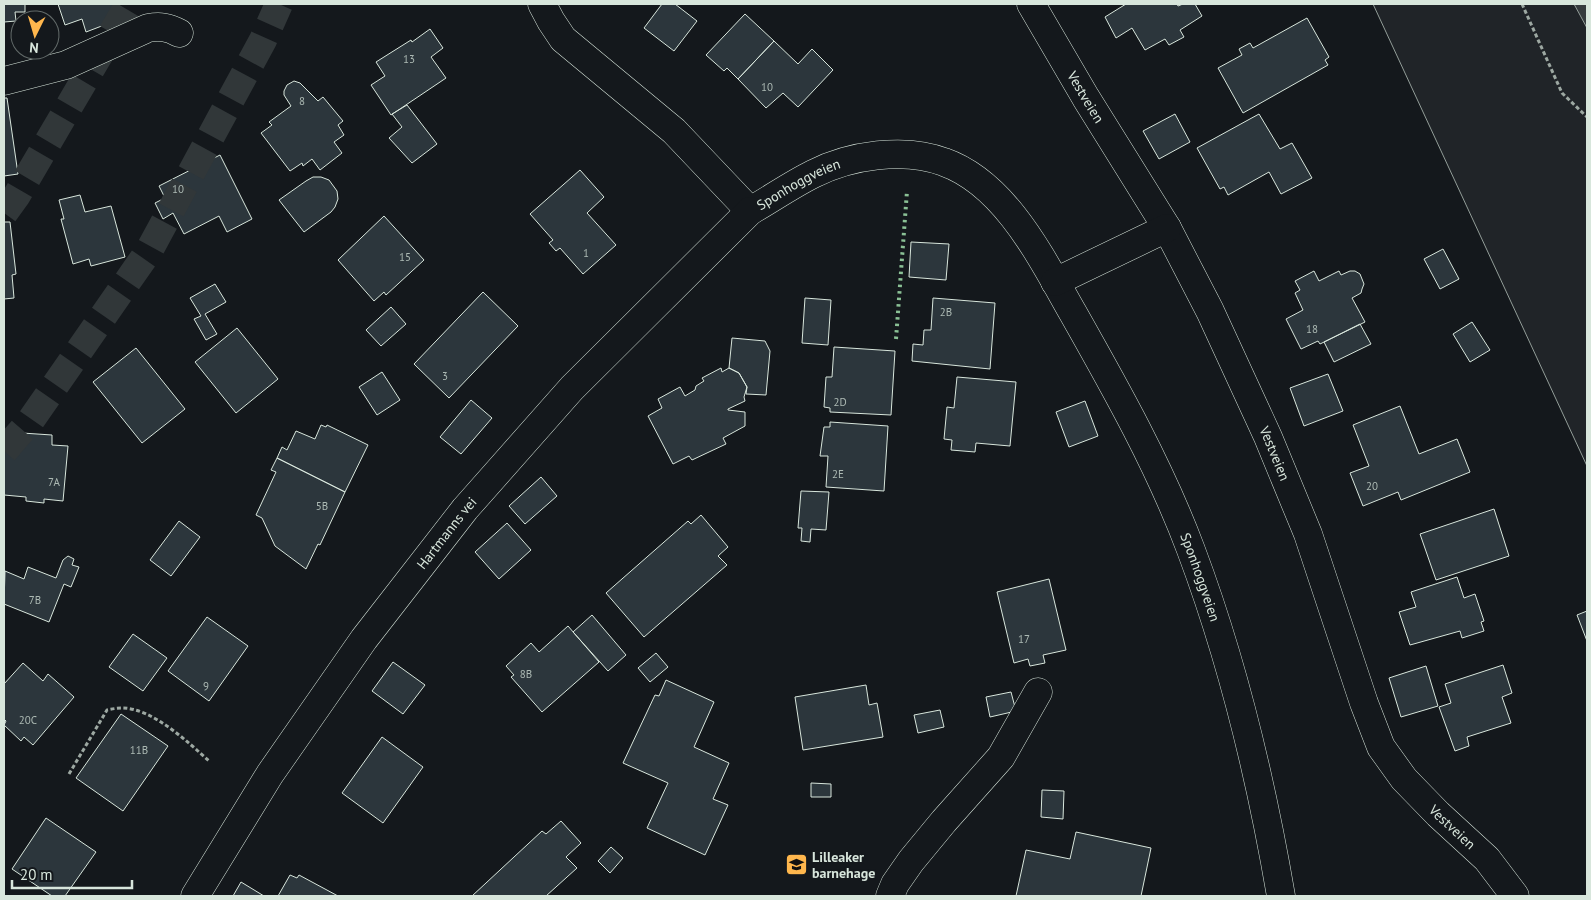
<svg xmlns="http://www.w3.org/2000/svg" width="1591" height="900" font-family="'PT Sans',sans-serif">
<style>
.green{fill:#202428;stroke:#939e99}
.water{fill:#363b3e;stroke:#939e99}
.building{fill:#2c363c;stroke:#d8e6dc}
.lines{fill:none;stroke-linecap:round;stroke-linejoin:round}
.highway-tunnel{stroke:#313739;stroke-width:28;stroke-dasharray:28 14;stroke-linecap:butt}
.minor-casing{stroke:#d8e6dc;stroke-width:29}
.path{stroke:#9da8a2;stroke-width:3;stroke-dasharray:4 2.5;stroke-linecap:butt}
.minor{stroke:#14181c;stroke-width:28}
.hedge{stroke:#8ac095;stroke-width:4;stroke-dasharray:2.5 4;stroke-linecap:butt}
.labels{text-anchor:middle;stroke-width:4;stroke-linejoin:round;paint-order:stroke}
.number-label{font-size:11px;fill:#adbab4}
.street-label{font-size:14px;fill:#d8e6dc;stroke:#14181c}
.poi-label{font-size:14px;font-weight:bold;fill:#d8e6dc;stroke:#14181c;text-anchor:start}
</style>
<rect width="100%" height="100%" fill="#14181c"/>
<path class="green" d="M1373,4H1587V466Z"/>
<path class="water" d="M1574,4H1587V28Z"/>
<path class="building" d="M4,4H25V12H15L16,21L4,22Z
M58,4H122L115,6L120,19L86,32L82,19L65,25Z
M662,4H675L697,21L674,51L644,28Z
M1126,4H1177L1178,6L1183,4H1195L1202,16L1180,30L1184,37L1169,45L1165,39L1145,50L1132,28L1116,38L1105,17Z
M745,14L774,41L738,79L727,68L724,71L706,55Z
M1307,18L1329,57L1325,60L1328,65L1243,113L1218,68L1242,55L1239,49L1250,43L1253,48Z
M430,29L443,48L431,57L446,78L391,115L371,85L385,76L376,62L411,40L412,42Z
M774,41L798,64L812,49L833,70L798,107L783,93L766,108L738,79Z
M294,81L300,83L318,101L323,97L343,121L338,125L344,135L334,142L342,153L320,170L312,159L303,166L302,163L290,171L261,133L272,125L269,122L291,106L284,95V91L287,85Z
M4,98H7L18,174L4,176Z
M407,105L437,144L412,163L389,138L402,127L392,114Z
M1175,114L1190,142L1159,159L1143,131Z
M1259,114L1280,149L1292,143L1312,178L1281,194L1269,172L1228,195L1224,187L1220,189L1197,148Z
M220,155L252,219L227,232L219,216L184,234L173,213L163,219L155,203L165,198L159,186Z
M580,170L604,197L587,213L616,245L583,274L560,248L556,251L549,243L553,240L530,214Z
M313,177H321L329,180L337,191L338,199L335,207L331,212L304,232L279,200L306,181Z
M80,195L85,212L111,206L125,257L91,266L89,259L73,264L61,219H64L59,200Z
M384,216L424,260L386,295L384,292L374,301L338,260Z
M4,222H10L16,274L12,275L14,298L4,299Z
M911,242L949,244L946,280L909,277Z
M1443,249L1459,279L1440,289L1424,259Z
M1314,271L1319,281L1339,271L1341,275L1350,271H1355L1360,274L1364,284L1362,289L1361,293L1352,298L1365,322L1320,344L1318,341L1301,349L1286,319L1303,310L1295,293L1300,290L1295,281Z
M215,284L226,302L205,314L217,334L206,340L194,319L201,316L190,298Z
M483,292L518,326L449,398L414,364Z
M805,298L831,300L828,345L802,343Z
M933,298L995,303L990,369L912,361L913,344L923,345L924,330H931Z
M391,307L406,324L381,346L366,330Z
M1472,322L1490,350L1470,362L1453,334Z
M1360,324L1371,344L1334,362L1324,342Z
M237,328L278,379L236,413L195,362Z
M732,338L765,341L770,351L766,395L746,394L747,387L739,373L729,368Z
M834,347L895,351L891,415L830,412V408L824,407L826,377H832Z
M136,348L185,409L142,443L93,382Z
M721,368L722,372L729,368L739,373L747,387L744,397L745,401L728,409V410L745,412V426L723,438L726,444L692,460L689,456L673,464L648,416L662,408L658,399L680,387L685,396L695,390L696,386L704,381L702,378Z
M382,372L400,400L377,415L359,387Z
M1328,374L1343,411L1304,426L1290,388Z
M957,377L1016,382L1010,446L976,443L975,452L951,450L952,440L944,439L947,407L954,408Z
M471,400L492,418L461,454L440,437Z
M1085,401L1098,436L1069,447L1056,412Z
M1400,406L1419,454L1457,439L1470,472L1401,500L1398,492L1363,506L1350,473L1369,466L1353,425Z
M830,422L888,426L884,491L826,487L828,456H820L824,427H830Z
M321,425L326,427L327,425L368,445L345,492L277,458L282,447L287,450L296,431L315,439Z
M22,433L52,435V445L68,446L63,501L44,499V503L26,501V497L4,495V440L21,441Z
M277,458L345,492L320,545L318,544L306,569L275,546L262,518L256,515L276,472L271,470Z
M541,477L557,496L525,524L509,506Z
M801,491L829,492L826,530L811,529L810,542L801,541L802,528H798Z
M1494,509L1509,556L1436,580L1420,534Z
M701,515L728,547L718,556L727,565L644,637L606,593L688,521L691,524Z
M179,521L200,537L171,576L150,560Z
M507,523L531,550L499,579L475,552Z
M68,556L74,559L72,565L79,567L71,587L64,584L49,622L4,604L5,571L24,579L28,567L56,578L63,560Z
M1457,577L1464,598L1475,594L1484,621L1481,622L1484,631L1462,638L1460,631L1410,645L1399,612L1416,607L1411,592Z
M1049,579L1066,650L1043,655L1045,663L1030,666L1028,659L1014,663L997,592Z
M1587,611V641L1577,615Z
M592,615L626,655L608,671L573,632Z
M207,617L248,646L209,701L168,671Z
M568,626L599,662L542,712L511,677L514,675L506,666L531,643L539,652Z
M133,634L167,658L143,691L109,667Z
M656,653L668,667L650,682L638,668Z
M393,662L425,685L403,714L372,691Z
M23,663L43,681L48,674L74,697L33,745L24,737L21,741L4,725L6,721L4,719V684Z
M1503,665L1512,693L1502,697L1511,723L1467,737L1469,746L1455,751L1439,707L1451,703L1445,684Z
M1426,666L1438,706L1401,717L1389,678Z
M666,680L714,702L694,747L729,763L713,799L728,805L705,855L647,828L668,783L623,763L655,695L659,696Z
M866,685L869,705L877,703L883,737L803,750L795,697Z
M1011,692L1016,711L990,717L986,697Z
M940,710L944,727L918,733L914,715Z
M121,714L168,746L123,811L76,778Z
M382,737L423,767L383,823L342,793Z
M811,783L831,784V797H811Z
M1042,790L1064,791L1063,819L1041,817Z
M46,818L96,852L65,896H52L12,869Z
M561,821L581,843L566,857L577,868L546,896H472L542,831L546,834Z
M1076,832L1151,848L1141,896H1016L1026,850L1070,859Z
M611,847L623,858L610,873L598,861Z
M290,875L297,878L299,875L338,896H278Z
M241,882L264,896H265H233Z"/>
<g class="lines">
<path class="highway-tunnel" d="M4,213L17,195L129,4
M4,451L31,420L150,249L263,40L279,4"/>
<defs>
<g id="minor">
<path id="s1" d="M542,4L551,21L563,39L674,131L750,211C771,199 791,185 813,174C850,155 905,147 944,162C1006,184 1042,259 1073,313C1116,389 1160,467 1191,550C1233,662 1261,779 1281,896"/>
<path id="s2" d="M1031,4L1086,98L1167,228L1210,311L1268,437L1308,534L1364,703L1381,747L1404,779L1438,814L1487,859L1515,896"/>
<path d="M4,81L66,65L148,28C160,26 168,27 179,33"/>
<path d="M1055,282L1167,228"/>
<path id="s3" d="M195,896L270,774L364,639L465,509L572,388L750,211"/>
<path d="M890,896L895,884L911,861L944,821L1001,757L1038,692"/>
</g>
</defs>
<use href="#minor" class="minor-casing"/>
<path class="path" d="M1522,4L1562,93L1587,117
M69,774L107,710C112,709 117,708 122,708C152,708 188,742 209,761"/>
<use href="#minor" class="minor"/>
<path class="hedge" d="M896,339L907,191"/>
</g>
<defs>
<symbol id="school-square" viewBox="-11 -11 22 22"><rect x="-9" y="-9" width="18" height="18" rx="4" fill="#ffb74d" stroke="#14181c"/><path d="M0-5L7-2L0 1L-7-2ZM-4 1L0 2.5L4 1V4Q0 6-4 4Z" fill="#111"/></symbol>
</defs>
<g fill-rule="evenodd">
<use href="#school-square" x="784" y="852" width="25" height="25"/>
</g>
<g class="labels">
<g class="number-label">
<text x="409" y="63">13</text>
<text x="767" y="91">10</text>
<text x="302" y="105">8</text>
<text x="178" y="193">10</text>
<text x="586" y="257">1</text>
<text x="405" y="261">15</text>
<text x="946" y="316">2B</text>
<text x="1312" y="333">18</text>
<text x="445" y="380">3</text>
<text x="840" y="406">2D</text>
<text x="838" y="478">2E</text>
<text x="54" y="486">7A</text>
<text x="1372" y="490">20</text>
<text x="322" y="510">5B</text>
<text x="35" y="604">7B</text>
<text x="1024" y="643">17</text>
<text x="526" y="678">8B</text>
<text x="206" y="690">9</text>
<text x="28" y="724">20C</text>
<text x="139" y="754">11B</text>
</g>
<g class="street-label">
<text dy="5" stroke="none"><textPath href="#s2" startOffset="108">Vestveien</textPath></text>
<text dy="5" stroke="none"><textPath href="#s1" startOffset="351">Sponhoggveien</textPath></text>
<text dy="5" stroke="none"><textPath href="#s2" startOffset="512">Vestveien</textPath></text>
<text dy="5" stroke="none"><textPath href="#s3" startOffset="442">Hartmanns vei</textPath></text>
<text dy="5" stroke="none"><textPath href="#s1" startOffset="1000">Sponhoggveien</textPath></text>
<text dy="5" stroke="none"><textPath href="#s2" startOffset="932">Vestveien</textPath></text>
</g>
<g class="poi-label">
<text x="812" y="862">Lilleaker<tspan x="812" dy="16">barnehage</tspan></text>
</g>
</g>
<rect width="1591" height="900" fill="none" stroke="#d8e6dc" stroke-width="10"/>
<g transform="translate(35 35) rotate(185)"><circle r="24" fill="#14181c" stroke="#626a69"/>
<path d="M0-4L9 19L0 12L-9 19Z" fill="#ffb74d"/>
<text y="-8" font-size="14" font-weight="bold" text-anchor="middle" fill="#d8e6dc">N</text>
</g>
<path d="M12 880v8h120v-8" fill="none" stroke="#d8e6dc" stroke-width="2.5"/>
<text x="20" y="880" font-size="15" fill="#d8e6dc" stroke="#14181c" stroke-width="4" paint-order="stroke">20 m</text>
</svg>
